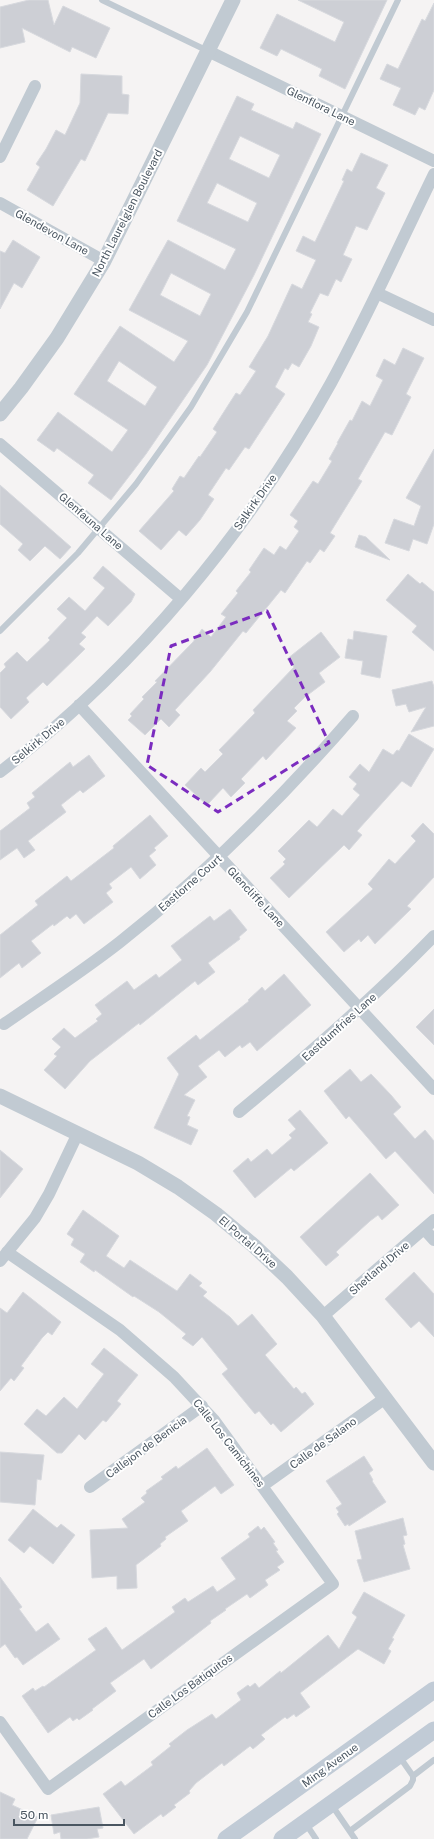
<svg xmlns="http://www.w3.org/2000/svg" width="434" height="1839" font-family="'Public Sans',sans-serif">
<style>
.building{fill:#cdcfd5;stroke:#d7d9de;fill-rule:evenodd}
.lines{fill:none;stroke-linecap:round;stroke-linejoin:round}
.service{stroke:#c1cad2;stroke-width:6}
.minor{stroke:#c1cad2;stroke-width:12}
.tertiary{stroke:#c1cad2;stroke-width:15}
.secondary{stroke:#c1cbd6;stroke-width:17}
.marked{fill:none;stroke:#7b2cbf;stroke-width:3;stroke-dasharray:8 5;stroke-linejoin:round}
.labels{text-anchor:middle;stroke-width:4;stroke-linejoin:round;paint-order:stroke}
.street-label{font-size:11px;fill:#4a5661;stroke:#fff}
</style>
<rect width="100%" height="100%" fill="#f5f3f3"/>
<path class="building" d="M29,0H48L54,25L63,6L110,28L96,58L72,47L70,52L22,28L25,42L0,48V7Z
M298,0H387L345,89L319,76L322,69L281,49L277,56L260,48L277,14L335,42L344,22Z
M434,3V90L425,110L419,107L415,115L393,105L401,88L380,79L387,64L398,69L422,19L425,21Z
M81,74L122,76V94L129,95L128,114L108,113L85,161L81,159L53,206L27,190L40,167L36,164L46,149L56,130L65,135L80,103Z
M237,96L254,104L251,110L293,129L296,122L321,134L254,275L207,365L146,454L111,500L88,483L94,475L57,448L54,452L37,440L58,412L112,452L128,430L74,394L120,326L174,362L188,341L129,310L168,240L225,270L236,249L177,221ZM240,136L280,155L269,178L229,159ZM217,183L257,203L248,222L207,203ZM171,273L211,294L200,316L160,295ZM119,361L157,387L145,406L107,381Z
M361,153L388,165L376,188L385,193L367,230L356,226L343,255L352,259L341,282L336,279L328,296L320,293L310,313L312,314L308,322L319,327L311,346L299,367L292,363L288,370L285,368L275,387L285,394L249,449L245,447L229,470L226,468L208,495L214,499L200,520L186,536L179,530L161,550L139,531L174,491L172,489L180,476L184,478L199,456L200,457L217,432L213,429L227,407L236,393L240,395L256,371L249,367L268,336L292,284L302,289L316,260L296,251L303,236L315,242L344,181L342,180L347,169L352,172Z
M13,240L40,257L22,288L14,283L0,309V251L5,253Z
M403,348L424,358L406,394L411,397L392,435L385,432L358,479L362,481L330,533L335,536L324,552L320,549L310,563L307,561L285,593L281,590L246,633L243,631L210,672L175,710L180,715L169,727L161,719L145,735L128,720L132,716L130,714L144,699L142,697L157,682L155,681L193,642L202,629L211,637L226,617L221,614L238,593L236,591L251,572L249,570L264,548L274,555L280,546L286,550L299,531L294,527L298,521L290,515L313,481L318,484L332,461L329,459L338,443H337L350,420L352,421L362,401L370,406L383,380L376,376L384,359L395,365Z
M434,449V524L427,544L413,539L409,551L385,543L394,519L414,526L421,506L406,498Z
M0,485L71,547L60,559L45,546L30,561L18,550L23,544L0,524Z
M359,535L366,537L390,560L355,547Z
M103,566L135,594L131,602L108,626L97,616L81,633L86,637L79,644L85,649L47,686L43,682L26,698L29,702L11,719L0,707V673L6,667L4,664L17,652L27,662L50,640L48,638L67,618L57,609L69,597L85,611L105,588L93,578Z
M408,574L420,584L422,582L434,592V651L412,632L417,626L386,600Z
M354,631L387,636L380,678L361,674L363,661L345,658L348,639L353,640Z
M321,632L340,657L319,673L325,682L305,697L294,708L297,711L287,721L296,728L266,760L263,756L241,779L245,783L231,797L223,788L207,805L185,785L201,768L205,772L223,754L219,750L255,713L253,710L294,667L287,659Z
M432,681L434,687V726L411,732L426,707L409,712L406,704L396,706L392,690Z
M409,734L434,749L411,787L402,781L357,831L362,835L349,850L344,845L289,898L270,878L285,864L283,862L286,859L278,851L309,820L317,827L333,809L342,816L360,795L353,789L357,784L349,777L360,764L369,772L383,749L393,755L397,750L399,751Z
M89,755L105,776L83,793L80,790L61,805L66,812L28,841L35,850L24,858L17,848L0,860V831L30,808L27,803L35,797L32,793L70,762L73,767Z
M150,815L168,836L154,848L156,850L149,856L156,865L140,879L131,867L109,884L112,888L106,893L113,902L84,924L76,914L70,919L67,916L54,926L53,924L31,941L41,953L22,968L19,963L0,978V935L38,905L35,901L67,876L71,881L114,848L113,846Z
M423,823L434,834V877L407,906L411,909L375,944L368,935L361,942L359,939L344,952L326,932L373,889L368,884L389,859L395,864L416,841L411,836Z
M230,909L247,930L239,937L240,939L208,963L215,972L198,985L195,981L140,1025L139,1023L90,1061L65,1089L44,1070L57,1056L54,1054L61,1047L52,1039L64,1028L75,1038L98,1021L96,1019L102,1014L95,1005L127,981L134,990L156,974L159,978L182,960L171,946L210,916L214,921Z
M284,974L311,1005L257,1051L250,1042L242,1048L240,1045L225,1057L219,1050L198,1066L207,1077L184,1095L195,1100L187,1116L190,1117L187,1125L198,1130L191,1145L154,1128L179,1074L167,1058L196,1035L200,1040L249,1001L248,1000L262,987L265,991Z
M434,1009V1045L416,1027Z
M350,1069L361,1082L371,1074L391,1095L401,1107L393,1114L415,1139L425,1130L434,1141V1194L395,1151L386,1159L349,1116L346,1119L324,1091Z
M300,1110L328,1143L294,1171L291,1168L255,1198L233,1171L248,1158L251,1162L267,1149L272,1155L292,1138L289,1135L296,1129L288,1120Z
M0,1150L23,1169L0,1198Z
M370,1173L399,1205L382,1220L378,1215L370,1221L338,1250L336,1252L339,1255L326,1266L300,1237Z
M83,1210L119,1236L106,1256L124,1268L130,1260L177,1291L190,1274L202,1283L199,1286L207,1292L203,1296L230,1317L238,1326L252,1314L277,1344L265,1355L294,1389L296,1387L302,1394L305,1392L314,1404L281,1432L273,1423L271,1425L259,1411L255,1414L222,1374L228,1369L202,1337L193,1346L182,1338L186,1334L159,1312L134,1296L133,1297L95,1270L94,1272L80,1262L85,1254L71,1245L74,1239L67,1234Z
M414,1272L434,1294V1337L419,1321L411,1328L385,1299Z
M23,1292L61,1322L52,1335L48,1332L42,1338L21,1366L24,1368L14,1381L11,1378L0,1391V1308L7,1313Z
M104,1348L138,1375L117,1401L121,1404L106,1422L103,1420L85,1440L79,1434L62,1453H57L24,1424L37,1409L46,1416L64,1397L77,1409L104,1374L91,1364Z
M207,1448L234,1485L221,1494L215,1486L181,1511L188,1521L165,1537L166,1539L160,1544L161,1546L136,1565L137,1588L117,1589V1576L92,1578L90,1530L128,1528L122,1519L145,1502L141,1498L147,1493L146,1491L163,1479L161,1477L176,1466L178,1469Z
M0,1452L44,1455L41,1480L37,1479L35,1505L0,1502Z
M364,1456L373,1470L369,1473L373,1480L372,1481L386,1502L349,1526L348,1524L345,1526L337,1514L339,1512L336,1508L342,1504L326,1481Z
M33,1509L57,1528L61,1524L75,1535L53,1564L30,1546L24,1553L8,1540Z
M403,1518L407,1535L403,1536L405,1544L403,1545L410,1569L364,1582L357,1560L362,1559L355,1531Z
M258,1526L261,1530L264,1527L275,1542L273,1543L278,1550L276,1551L284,1562L277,1567L280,1570L265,1580L268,1585L250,1598L247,1594L225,1609L226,1610L210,1621L211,1623L151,1669L144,1659L110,1683L116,1691L92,1709L93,1710L79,1720L77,1718L73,1721L70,1717L48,1733L22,1696L33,1688L35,1691L43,1686L44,1687L96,1650L88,1639L106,1627L122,1650L175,1612L172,1607L185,1598L188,1602L213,1586L217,1592L236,1579L221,1558L250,1537L248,1534Z
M0,1577L22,1607L19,1609L36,1632L48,1623L60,1639L23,1665L17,1657L15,1658L5,1644L0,1648Z
M364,1592L405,1615L392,1638L394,1639L388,1649L391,1651L384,1664L358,1649L300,1693L310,1707L296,1717L294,1714L287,1719L285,1717L261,1735L265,1739L253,1749L250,1746L224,1766L222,1763L196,1783L189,1791L190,1793L174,1805L176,1807L163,1817L161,1814L134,1834L103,1794L121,1781L125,1786L153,1765L151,1762L171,1746L169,1744L187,1730L212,1714L216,1719L241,1700L237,1693L248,1685L250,1687L255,1683L259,1688L280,1671L281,1673L328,1635L339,1649L357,1617L352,1613Z
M0,1792L15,1799L12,1805L38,1817L27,1839H0Z
M99,1807L103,1828L97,1829L99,1837L87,1839H61L60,1832L54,1834L51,1815Z"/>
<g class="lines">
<path class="service" d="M102,0L208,51
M0,631L78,553L136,484L191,407L247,312L398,0
M413,1776L434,1760
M331,1804L355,1839
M306,1824L316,1839
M350,1831L410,1786L413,1780V1776L399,1756"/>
<path class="minor" d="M208,51L434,161
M0,157L35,86
M0,203L104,261
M377,293L434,320
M0,444L181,599
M79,705L434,1089
M0,772C135,669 249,531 331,383C368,315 400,244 434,174
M4,1024C43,997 83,971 120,942C206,874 282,798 353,716
M239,1112C307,1056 373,999 434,936
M424,1229L434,1240
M0,1261L35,1218L49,1194L78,1133
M323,1316L434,1220
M262,1486L384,1399
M90,1487L202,1406
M0,1722L48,1789L333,1584L214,1420L174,1377L120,1330L7,1252"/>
<path class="tertiary" d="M0,414L21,388L57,338L104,261L233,0
M0,1096L138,1163L178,1187L216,1214L253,1245L287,1277L323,1316L434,1463"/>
<path class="secondary" d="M226,1839L434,1690
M282,1839L434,1730"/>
</g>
<path class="marked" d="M267,611L329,743L218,812L147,765L171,646Z"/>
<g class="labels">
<g class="street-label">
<text transform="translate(321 106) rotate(26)" y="4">Glenflora Lane</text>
<text transform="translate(127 213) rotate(-63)" y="4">North Laurelglen Boulevard</text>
<text transform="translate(52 232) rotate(29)" y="4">Glendevon Lane</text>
<text transform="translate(255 502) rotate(-55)" y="4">Selkirk Drive</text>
<text transform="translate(91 521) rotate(41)" y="4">Glenfauna Lane</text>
<text transform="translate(38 741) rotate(-40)" y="4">Selkirk Drive</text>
<text transform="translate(190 883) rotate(-41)" y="4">Eastlorne Court</text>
<text transform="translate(256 897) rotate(47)" y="4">Glencliffe Lane</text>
<text transform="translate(339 1027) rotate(-42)" y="4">Eastdumfries Lane</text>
<text transform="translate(248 1242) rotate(41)" y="4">El Portal Drive</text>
<text transform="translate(379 1268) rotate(-41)" y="4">Shetland Drive</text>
<text transform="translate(229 1443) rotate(52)" y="4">Calle Los Camichines</text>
<text transform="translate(323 1443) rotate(-36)" y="4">Calle de Salano</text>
<text transform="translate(146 1447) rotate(-36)" y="4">Callejon de Benicia</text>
<text transform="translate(190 1686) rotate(-36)" y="4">Calle Los Batiquitos</text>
<text transform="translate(330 1765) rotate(-36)" y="4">Ming Avenue</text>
</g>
</g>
<path d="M14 1819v6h110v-6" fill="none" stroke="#4a5661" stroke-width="2"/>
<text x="20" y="1819" font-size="12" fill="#4a5661" stroke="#ffffff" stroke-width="3" paint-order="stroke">50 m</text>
</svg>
